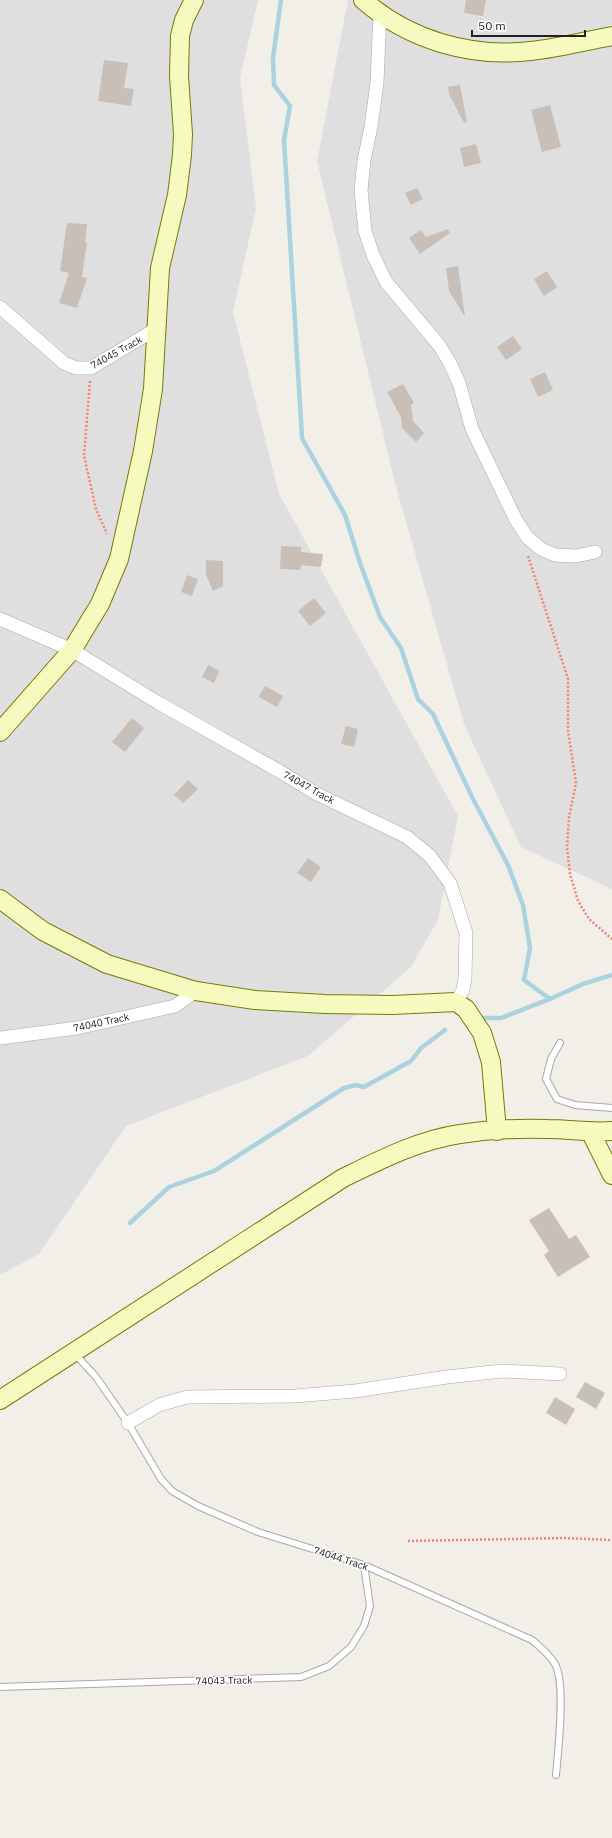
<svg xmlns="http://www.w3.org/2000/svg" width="612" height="1838" font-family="'IBM Plex Sans',sans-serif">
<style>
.residential{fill:#e0dfdf}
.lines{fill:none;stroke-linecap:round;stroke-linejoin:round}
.stream{stroke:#aad3df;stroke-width:4.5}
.building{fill:#c7bfb8}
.lane-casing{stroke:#a9a9a9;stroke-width:8}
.street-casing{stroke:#a9a9a9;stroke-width:14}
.secondary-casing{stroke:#707d05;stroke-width:20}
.path{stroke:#fa8072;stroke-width:2.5;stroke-dasharray:2 2;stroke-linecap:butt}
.lane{stroke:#fff;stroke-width:6}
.street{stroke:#fff;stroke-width:13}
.secondary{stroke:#f7fabf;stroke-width:18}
.labels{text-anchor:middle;stroke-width:3;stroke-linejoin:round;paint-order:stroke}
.street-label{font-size:10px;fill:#222;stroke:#fff}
</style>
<rect width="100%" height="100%" fill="#f2efe9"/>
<path class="residential" d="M0,0H258L240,78L256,208L233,312L279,494L458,816L438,920L411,967L308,1056L126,1126L39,1254L0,1275Z
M348,0H612V889L521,847L464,724L396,487L317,161Z"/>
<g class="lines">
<path class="stream" d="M281,0L273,58L274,85L290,106L284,140L302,438L345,515L360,563L380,617L401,648L418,699L433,714L472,797L508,865L523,905L530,948L524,980L550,999
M482,1018H501L550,999L583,984L612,975
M130,1223L169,1187L214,1171L344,1088L356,1085L364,1087L411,1061L421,1048L445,1030"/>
</g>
<path class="building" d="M466,0H486L483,16L464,13Z
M104,60L128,63L124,88L134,89L131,106L98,101Z
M460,85L467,122L464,123L449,94L448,87Z
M550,105L561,147L542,152L531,110Z
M476,144L481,163L464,167L460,148Z
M417,188L423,199L411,205L405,193Z
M67,223L87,224L85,242H87L82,277L87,278L77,308L59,303L69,273L60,271Z
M448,229L450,233L420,254L409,238L421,230L426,237Z
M458,266L465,317L449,291L446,268Z
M547,271L557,287L544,296L534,279Z
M513,336L522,349L506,360L497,347Z
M545,372L553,390L538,397L530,379Z
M403,384L414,403L411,405L413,421L424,433L416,442L402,428L401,417L387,392Z
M281,546L301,547V552L323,554L321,567L301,565L300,570L280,569Z
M206,560L223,561V586L213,591L206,575Z
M187,575L198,579L192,596L181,592Z
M314,598L326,613L310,626L298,611Z
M208,665L219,671L214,683L202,677Z
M265,686L283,696L277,707L259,697Z
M132,718L144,728L125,752L112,742Z
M346,726L358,729L354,747L341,744Z
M188,780L198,789L183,803L174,795Z
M308,858L321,867L311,882L297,873Z
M549,1208L569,1239L576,1235L590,1257L558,1277L544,1255L549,1251L529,1220Z
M585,1382L605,1393L596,1409L576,1397Z
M555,1397L575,1409L566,1425L546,1413Z"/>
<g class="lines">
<defs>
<path id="lane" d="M560,1043L551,1059L546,1079L557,1099L575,1105L612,1108
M75,1354L96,1377L128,1423L161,1479L172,1491L198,1506L258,1532L364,1565L532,1640C541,1648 549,1654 555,1664C566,1682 558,1752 556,1775
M0,1687L301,1677L329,1666L351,1647L364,1626L370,1606L364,1565"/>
<path id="street" d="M380,12L377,83L371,127L364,160L361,190L365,231L373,255L386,282L439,345L450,363L459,383L472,429L516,520L527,537L541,549L555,555L576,556L595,552
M0,307L64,363L76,368H91L156,329
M0,619L72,650L157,702L279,771L317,794L407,837L430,856L450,883L466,933L465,978L463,990L456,1002
M0,1038L77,1028L175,1006L196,991
M128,1423L159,1405L187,1397L295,1396L355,1391L447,1377L502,1371L560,1374"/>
<path id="secondary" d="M363,0C409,40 470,58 531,51C558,48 585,41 612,36
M0,732L72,650L100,604L119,559L143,451L153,389L160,268L177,195L182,155L183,134L179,76L180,36L184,20L194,0
M0,899L43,931L107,964L196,991L255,1000L325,1004L392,1005L456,1002L466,1009L482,1033L491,1062L497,1131
M591,1133L612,1175
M0,1400L343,1178C380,1160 419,1140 460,1134C486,1130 521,1128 548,1129C570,1129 590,1133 612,1131"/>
</defs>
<use href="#lane" class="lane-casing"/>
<use href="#street" class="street-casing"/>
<use href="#secondary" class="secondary-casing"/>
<path class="path" d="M90,381L84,456L96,509L107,534
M528,556L568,679V731L576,783L569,817L567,847L570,874L578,901L589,919L612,939
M408,1541L565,1538L612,1540"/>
<use href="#lane" class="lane"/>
<use href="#street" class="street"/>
<use href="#secondary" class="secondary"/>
</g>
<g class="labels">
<g class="street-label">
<text transform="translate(116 352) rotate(-29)" y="4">74045 Track</text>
<text transform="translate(309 787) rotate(29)" y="4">74047 Track</text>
<text transform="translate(101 1022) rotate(-12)" y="4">74040 Track</text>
<text transform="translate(341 1558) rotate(18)" y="4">74044 Track</text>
<text transform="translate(224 1680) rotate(-1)" y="4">74043 Track</text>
</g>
</g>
<path d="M472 30v6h113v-6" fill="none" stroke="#222222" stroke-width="2"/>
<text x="478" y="30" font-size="12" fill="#222222" stroke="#ffffff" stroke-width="3" paint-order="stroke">50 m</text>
</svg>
